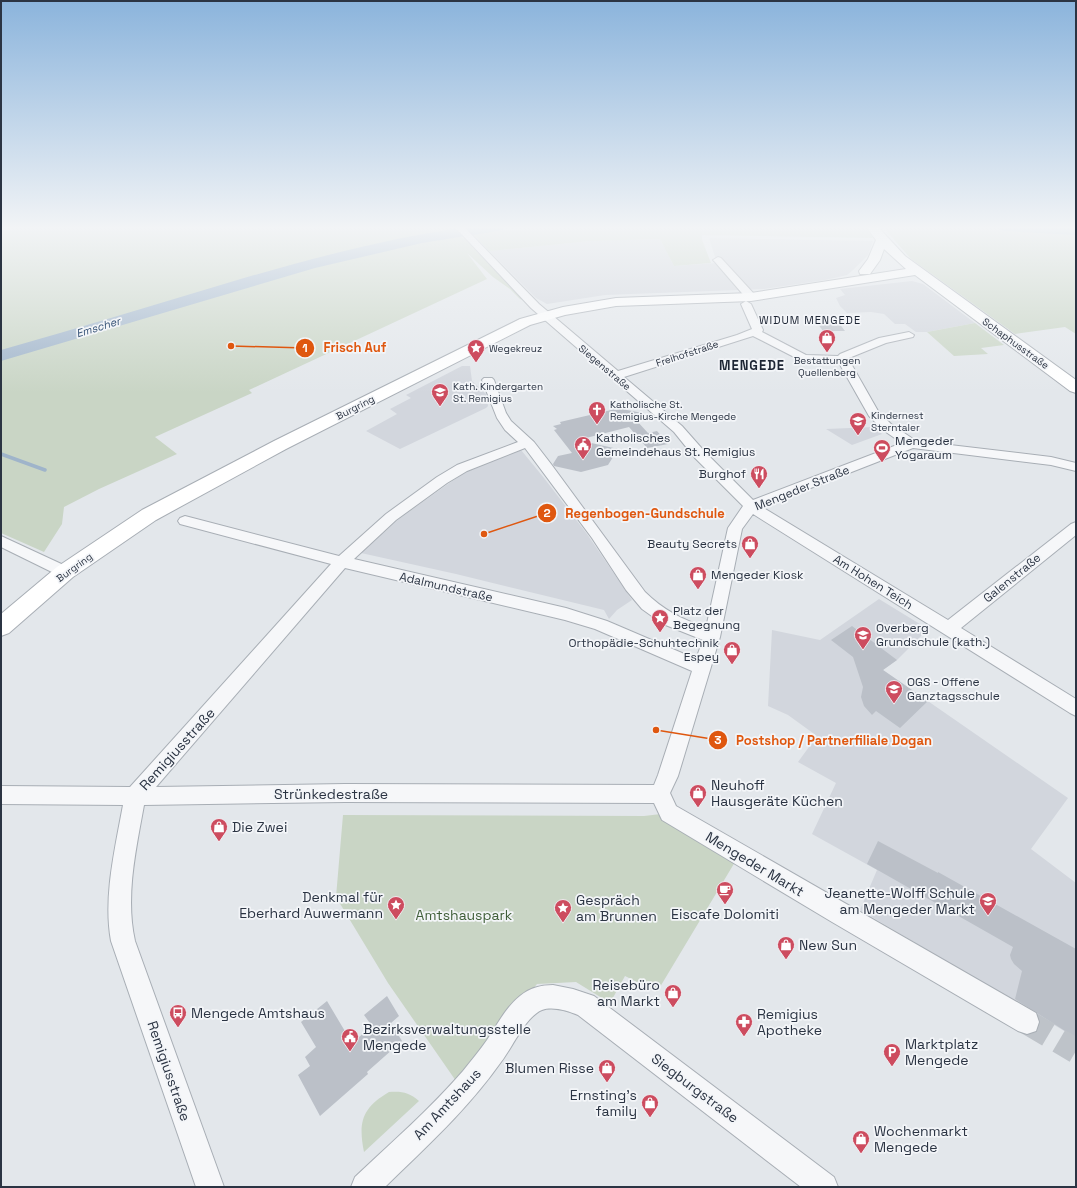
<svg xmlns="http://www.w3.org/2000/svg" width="1077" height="1188" font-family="'Space Grotesk',sans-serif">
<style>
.built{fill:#d2d6dd}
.green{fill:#c9d5c5}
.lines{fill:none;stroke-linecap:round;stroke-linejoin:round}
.stream{stroke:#9fb4ca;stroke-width:3.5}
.river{fill:#9fb4ca;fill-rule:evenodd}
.building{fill:#bbc0c8}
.street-tunnel{stroke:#bec3c9;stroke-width:25;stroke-dasharray:25 12;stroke-linecap:butt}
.street-casing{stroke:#a8aeb5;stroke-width:2}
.secondary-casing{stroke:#a8aeb5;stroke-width:2}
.street{fill:#f6f7f9;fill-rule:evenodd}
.secondary{fill:#fff;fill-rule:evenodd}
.labels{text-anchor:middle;stroke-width:3.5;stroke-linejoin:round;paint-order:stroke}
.far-street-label{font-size:10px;fill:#2b3443;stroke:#f3f5f8}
.far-poi-label{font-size:10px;fill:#2b3443;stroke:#f3f5f8;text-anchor:start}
.far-neighbourhood-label{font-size:11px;letter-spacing:1px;fill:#1d2534;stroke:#f3f5f8}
.far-water-label{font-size:11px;font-style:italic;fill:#365377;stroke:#f3f5f8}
.poi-label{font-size:12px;fill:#2b3443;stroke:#f3f5f8;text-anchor:start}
.street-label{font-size:12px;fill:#2b3443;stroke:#f3f5f8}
.far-district-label{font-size:13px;font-weight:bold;letter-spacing:1px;fill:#1d2534;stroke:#f3f5f8}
.near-street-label{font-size:14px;fill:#2b3443;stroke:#f3f5f8}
.near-poi-label{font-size:14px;fill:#2b3443;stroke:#f3f5f8;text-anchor:start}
.near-park-label{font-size:14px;fill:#405f39;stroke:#f3f5f8}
.leader{fill:none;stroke:#df570f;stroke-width:1.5}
.callout-dot{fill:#df570f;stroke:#f3f5f8;stroke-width:1.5}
.mark-label{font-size:12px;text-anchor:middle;font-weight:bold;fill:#fff}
.callout-label{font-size:13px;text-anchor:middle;font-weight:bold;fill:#df570f;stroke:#f3f5f8;stroke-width:3.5;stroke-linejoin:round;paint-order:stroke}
</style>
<rect width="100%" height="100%" fill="#e3e7eb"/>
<path class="built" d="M709,238L873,241L868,255L853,270L847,275L825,280L764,289L605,295L547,304L536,298L489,251L591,241L660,239L674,266L717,263Z
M912,281L923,284L975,323L927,332H916L905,324H895L884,314L871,312L847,313L840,306L836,298L845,295L840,289Z
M462,366H470L472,381L486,394L488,406L486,408L400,449L366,431L397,414L390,409L411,398L406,395Z
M875,427L882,434L852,445L826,429Z
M521,450L544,478L587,534L632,600L617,610L609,619L604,610L456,574L361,553L400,518L448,484L464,473Z
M879,599L928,629L897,660L883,670L1068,798L1031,849L1076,883V1038L860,910L877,870L812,834L836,783L798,762L817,736L788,715L768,706L772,630L820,640Z"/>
<path class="green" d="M1,227H498L456,232L389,245L355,253L458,235L465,239L523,300L520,299L510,289L493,277L467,253L487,279L249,390L252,393L155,437L177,454L99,489L64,507L62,524L44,552L1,533Z
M549,227H865L873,238L702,235V240L711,263L674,266L660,239L591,241L489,251L472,233Z
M883,227H969L1076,232V334L1065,327L1015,334L911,259Z
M975,323L1004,345L981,348L988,354L954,356L927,332Z
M661,814L735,862L657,992L625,976L610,1003L576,982L537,984L456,1081L388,983L336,897L343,815L644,816Z
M389,1092C401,1091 409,1092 419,1101L364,1152C358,1122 362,1108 389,1092Z"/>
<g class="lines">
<path class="stream" d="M1,454L45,470"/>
<path class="river" d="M468,227H505L503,230L498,231L422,243L315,268L1,361V350C82,327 163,302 244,278C318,257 392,237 468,227Z
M997,227H1076V235L1004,231L999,230Z"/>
</g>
<path class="building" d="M836,319L845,331H823L815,320Z
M624,407L627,410L642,413L637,421L648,433L657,431L668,444L647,448L629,427L578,440L618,449L608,465L581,472L554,466L553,464L558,456L572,453L554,430L557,429L553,426L561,424L560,422Z
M852,626L897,660L883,670L928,701L900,728L876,711L872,715L864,706L861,697L863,687L853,657L831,640Z
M878,841L938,873V872L1076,949V1038L1015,999L1022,971L1014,964L1011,959L1010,955L1013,947L867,864Z
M387,996L399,1016L391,1023L402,1041L367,1072L368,1074L320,1116L298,1075L310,1066L305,1057L316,1047L301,1022L327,1001L352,1043L372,1026L364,1015Z"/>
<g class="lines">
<path class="street-tunnel" d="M1027,1022L1076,1051"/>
<defs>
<path id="street" d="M455,227H464L539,304L618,371L737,335L752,329L741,304L746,301L751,304L763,330L762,332L806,355L838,356L840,354L879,338L909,332L914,335L913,337L886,343L849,358V360L878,411L891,424L916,441L1051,457L1076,463V471L1051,465L913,448L762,507L948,620L1071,524L1076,522V535L961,628L1076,699V716L1070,713L753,514L742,529L720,637L678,776L670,793L676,806L1036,1013L1039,1022L1036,1031L1027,1034L1018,1031L832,922L662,820L654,803L345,802L144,805C136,849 125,897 135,941L224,1187H196L111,941C103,897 115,849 123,805L1,804V786L130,787L331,564L180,524L178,521L180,518L185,516L339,556L386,514L437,477L457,465L518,442L505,430L497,418L482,380L484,378H492L494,380L506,413L511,421L534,442L551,464L645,592C663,610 682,619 706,628L728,528L743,506L695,458L674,432L531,308ZM753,336L798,359L809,362L839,363L869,416L883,430L902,443L753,500L705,452L682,426L624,377ZM525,448L592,538L626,590L642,609L663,624L703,640L696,659L607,621L566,608L354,559L396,520L447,483L467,471ZM345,568L565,620L595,629L692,671L658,775L654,785L345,784L156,787Z
M718,257L721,258L755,295L756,297L755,299H747L715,262L713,260Z
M1,536L70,568L73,572L70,576L65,577L60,576L1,547Z
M553,985L573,989L594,996L834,1177L838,1187H801L578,1015C568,1011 553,1006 542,1010C526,1016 512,1048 501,1062C468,1109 426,1147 385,1187H351L355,1177C392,1142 430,1109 463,1071C471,1061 480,1050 487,1040C497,1025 506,1007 520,996C529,988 542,985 553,985Z"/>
<path id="secondary" d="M866,227H878L905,256L1076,380V393L1070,391L915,275L751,301L616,306L565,315L530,325L286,449L156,520L73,577L9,633L1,636V614L57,567L142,510L274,441L520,319L563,307L616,298L751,293L906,269L884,249L880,260L870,274H860L859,271L868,259L876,240Z"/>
</defs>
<use href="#street" class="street-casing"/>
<use href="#secondary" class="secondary-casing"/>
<use href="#street" class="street"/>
<use href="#secondary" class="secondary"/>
</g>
<linearGradient id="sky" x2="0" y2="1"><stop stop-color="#8bb4dc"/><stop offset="0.58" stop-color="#f2f4f6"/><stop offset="1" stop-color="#f2f4f6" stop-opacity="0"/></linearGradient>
<rect width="1077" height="393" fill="url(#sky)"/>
<defs>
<symbol id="shop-pin" viewBox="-11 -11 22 30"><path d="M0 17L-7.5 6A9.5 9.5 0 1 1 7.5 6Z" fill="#cd4c5f" stroke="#f3f5f8"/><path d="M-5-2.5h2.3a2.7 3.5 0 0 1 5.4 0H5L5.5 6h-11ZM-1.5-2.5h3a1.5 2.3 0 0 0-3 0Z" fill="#fff"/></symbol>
<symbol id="sight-pin" viewBox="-11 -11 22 30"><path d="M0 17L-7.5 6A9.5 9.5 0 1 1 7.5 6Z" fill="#cd4c5f" stroke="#f3f5f8"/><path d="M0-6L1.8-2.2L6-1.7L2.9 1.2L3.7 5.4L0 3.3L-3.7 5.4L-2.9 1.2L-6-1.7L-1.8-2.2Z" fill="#fff"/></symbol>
<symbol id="school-pin" viewBox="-11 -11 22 30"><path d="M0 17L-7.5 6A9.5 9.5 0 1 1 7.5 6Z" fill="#cd4c5f" stroke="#f3f5f8"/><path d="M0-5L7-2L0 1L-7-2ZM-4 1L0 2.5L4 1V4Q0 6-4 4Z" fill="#fff"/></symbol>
<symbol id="church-pin" viewBox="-11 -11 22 30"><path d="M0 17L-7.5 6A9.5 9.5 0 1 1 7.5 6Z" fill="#cd4c5f" stroke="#f3f5f8"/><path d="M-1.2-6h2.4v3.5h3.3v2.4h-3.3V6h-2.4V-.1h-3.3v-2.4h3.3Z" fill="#fff"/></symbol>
<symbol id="civic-pin" viewBox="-11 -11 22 30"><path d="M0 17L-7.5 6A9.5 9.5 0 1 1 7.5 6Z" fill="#cd4c5f" stroke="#f3f5f8"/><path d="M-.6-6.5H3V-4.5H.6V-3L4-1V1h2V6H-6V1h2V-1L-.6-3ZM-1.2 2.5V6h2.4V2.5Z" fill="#fff"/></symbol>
<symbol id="stadium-pin" viewBox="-11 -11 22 30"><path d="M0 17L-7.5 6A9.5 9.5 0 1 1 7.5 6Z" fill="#cd4c5f" stroke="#f3f5f8"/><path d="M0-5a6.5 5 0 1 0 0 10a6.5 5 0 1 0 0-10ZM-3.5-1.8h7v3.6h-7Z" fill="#fff"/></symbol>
<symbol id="restaurant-pin" viewBox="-11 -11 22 30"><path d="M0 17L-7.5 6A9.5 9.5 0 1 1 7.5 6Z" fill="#cd4c5f" stroke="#f3f5f8"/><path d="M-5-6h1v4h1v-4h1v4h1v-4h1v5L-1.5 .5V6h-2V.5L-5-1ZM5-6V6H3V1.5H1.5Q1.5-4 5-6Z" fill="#fff"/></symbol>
<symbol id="cafe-pin" viewBox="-11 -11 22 30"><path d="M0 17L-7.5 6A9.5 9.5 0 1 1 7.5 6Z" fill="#cd4c5f" stroke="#f3f5f8"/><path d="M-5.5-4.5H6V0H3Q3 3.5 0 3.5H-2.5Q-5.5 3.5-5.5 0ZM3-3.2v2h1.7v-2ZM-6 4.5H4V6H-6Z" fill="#fff"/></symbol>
<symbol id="bus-pin" viewBox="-11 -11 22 30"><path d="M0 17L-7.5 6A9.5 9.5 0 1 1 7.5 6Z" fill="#cd4c5f" stroke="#f3f5f8"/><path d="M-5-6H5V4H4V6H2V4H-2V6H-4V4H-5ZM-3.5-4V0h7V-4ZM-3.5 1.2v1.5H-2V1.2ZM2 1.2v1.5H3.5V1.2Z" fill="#fff"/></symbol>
<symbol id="pharmacy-pin" viewBox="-11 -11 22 30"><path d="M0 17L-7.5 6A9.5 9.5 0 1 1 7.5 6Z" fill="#cd4c5f" stroke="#f3f5f8"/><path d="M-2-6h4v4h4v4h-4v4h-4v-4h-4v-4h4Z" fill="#fff"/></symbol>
<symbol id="parking-pin" viewBox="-11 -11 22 30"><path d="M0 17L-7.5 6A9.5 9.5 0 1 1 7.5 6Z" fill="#cd4c5f" stroke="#f3f5f8"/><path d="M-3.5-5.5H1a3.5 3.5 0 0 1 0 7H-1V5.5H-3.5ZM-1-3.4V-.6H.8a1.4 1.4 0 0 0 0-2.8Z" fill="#fff"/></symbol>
</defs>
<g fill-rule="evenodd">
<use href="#shop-pin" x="817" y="328" width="20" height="27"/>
<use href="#sight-pin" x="466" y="338" width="20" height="27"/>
<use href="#school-pin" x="430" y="382" width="20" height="27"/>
<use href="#church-pin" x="587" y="400" width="20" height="27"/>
<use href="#school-pin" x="848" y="411" width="20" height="27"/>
<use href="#civic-pin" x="573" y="435" width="20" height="27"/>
<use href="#stadium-pin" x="872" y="438" width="20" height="27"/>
<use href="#restaurant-pin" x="749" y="464" width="20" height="27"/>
<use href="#shop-pin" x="740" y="534" width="20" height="27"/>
<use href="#shop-pin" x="688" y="565" width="20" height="27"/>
<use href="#sight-pin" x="650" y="608" width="20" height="27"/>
<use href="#school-pin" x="853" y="625" width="20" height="27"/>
<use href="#shop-pin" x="722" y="640" width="20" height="27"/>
<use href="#school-pin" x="884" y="679" width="20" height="27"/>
<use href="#shop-pin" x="688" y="783" width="20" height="27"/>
<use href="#shop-pin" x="209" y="817" width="20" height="27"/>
<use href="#cafe-pin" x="715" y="880" width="20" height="27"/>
<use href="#school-pin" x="978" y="891" width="20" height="27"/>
<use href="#sight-pin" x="386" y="895" width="20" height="27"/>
<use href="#sight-pin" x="553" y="898" width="20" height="27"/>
<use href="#shop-pin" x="776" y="935" width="20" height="27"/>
<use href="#shop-pin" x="663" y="983" width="20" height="27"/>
<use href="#bus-pin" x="168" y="1003" width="20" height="27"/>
<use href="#pharmacy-pin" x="734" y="1012" width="20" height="27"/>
<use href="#civic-pin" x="340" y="1027" width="20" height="27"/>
<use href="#parking-pin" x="882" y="1042" width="20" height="27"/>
<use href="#shop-pin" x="597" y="1058" width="20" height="27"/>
<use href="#shop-pin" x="640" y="1093" width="20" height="27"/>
<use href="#shop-pin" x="851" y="1129" width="20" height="27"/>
</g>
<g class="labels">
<g class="far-street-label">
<text transform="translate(1016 343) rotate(36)" y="4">Schaphusstraße</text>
<text transform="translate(687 353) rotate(-18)" y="4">Freihofstraße</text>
<text transform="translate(605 367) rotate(40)" y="4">Siegenstraße</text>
<text transform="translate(355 407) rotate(-27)" y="4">Burgring</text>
<text transform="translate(74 567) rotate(-36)" y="4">Burgring</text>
</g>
<g class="far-poi-label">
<text x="489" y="352">Wegekreuz</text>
<text x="827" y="364" text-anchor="middle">Bestattungen<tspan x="827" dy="12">Quellenberg</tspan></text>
<text x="453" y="390">Kath. Kindergarten<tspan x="453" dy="12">St. Remigius</tspan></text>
<text x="610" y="408">Katholische St.<tspan x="610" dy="12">Remigius-Kirche Mengede</tspan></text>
<text x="871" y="419">Kindernest<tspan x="871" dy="12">Sterntaler</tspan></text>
</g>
<g class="far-neighbourhood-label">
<text x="810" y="324">WIDUM MENGEDE</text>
</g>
<g class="far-water-label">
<text transform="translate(98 327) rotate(-17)" y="4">Emscher</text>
</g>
<g class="poi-label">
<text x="596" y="442">Katholisches<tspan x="596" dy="14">Gemeindehaus St. Remigius</tspan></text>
<text x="895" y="445">Mengeder<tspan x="895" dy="14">Yogaraum</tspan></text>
<text x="746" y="478" text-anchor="end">Burghof</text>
<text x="737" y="548" text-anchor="end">Beauty Secrets</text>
<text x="711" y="579">Mengeder Kiosk</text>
<text x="673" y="615">Platz der<tspan x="673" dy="14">Begegnung</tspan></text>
<text x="876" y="632">Overberg<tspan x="876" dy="14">Grundschule (kath.)</tspan></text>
<text x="719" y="647" text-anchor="end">Orthopädie-Schuhtechnik<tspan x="719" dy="14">Espey</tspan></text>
<text x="907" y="686">OGS - Offene<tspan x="907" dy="14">Ganztagsschule</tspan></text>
</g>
<g class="street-label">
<text transform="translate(802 488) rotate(-22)" y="4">Mengeder Straße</text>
<text transform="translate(1012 578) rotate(-39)" y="4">Galenstraße</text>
<text transform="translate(873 582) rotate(32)" y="4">Am Hohen Teich</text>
<text transform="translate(446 587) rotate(13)" y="4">Adalmundstraße</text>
</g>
<g class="far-district-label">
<text x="752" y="370">MENGEDE</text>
</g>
<g class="near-street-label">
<text transform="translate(177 749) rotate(-48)" y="5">Remigiusstraße</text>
<text x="331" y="799">Strünkedestraße</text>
<text transform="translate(755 864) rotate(31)" y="5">Mengeder Markt</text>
<text transform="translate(169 1071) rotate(71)" y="5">Remigiusstraße</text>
<text transform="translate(695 1088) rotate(37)" y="5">Siegburgstraße</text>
<text transform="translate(447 1104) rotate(-47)" y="5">Am Amtshaus</text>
</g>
<g class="near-poi-label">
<text x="711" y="790">Neuhoff<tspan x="711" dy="16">Hausgeräte Küchen</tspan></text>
<text x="232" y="832">Die Zwei</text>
<text x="975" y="898" text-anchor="end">Jeanette-Wolff Schule<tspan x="975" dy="16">am Mengeder Markt</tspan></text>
<text x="383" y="902" text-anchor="end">Denkmal für<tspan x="383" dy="16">Eberhard Auwermann</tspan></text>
<text x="576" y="905">Gespräch<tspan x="576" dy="16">am Brunnen</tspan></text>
<text x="725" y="919" text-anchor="middle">Eiscafe Dolomiti</text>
<text x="799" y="950">New Sun</text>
<text x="660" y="990" text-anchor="end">Reisebüro<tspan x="660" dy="16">am Markt</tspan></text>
<text x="191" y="1018">Mengede Amtshaus</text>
<text x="757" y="1019">Remigius<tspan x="757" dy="16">Apotheke</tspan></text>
<text x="363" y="1034">Bezirksverwaltungsstelle<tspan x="363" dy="16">Mengede</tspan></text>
<text x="905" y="1049">Marktplatz<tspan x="905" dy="16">Mengede</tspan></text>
<text x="594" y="1073" text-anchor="end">Blumen Risse</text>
<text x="637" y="1100" text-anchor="end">Ernsting's<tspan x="637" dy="16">family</tspan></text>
<text x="874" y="1136">Wochenmarkt<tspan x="874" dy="16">Mengede</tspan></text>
</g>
<g class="near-park-label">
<text x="464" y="920">Amtshauspark</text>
</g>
</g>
<path class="leader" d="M231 346L305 348M484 534L547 513M656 730L718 740"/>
<g class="callout-dot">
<circle cx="231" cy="346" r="4"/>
<circle cx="484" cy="534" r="4"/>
<circle cx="656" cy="730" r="4"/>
<circle cx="305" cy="348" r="10"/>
<circle cx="547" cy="513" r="10"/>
<circle cx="718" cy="740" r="10"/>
</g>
<g class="mark-label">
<text x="305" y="352">1</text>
<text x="547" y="517">2</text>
<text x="718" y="744">3</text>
</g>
<g class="callout-label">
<text x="355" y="352">Frisch Auf</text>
<text x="645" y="518">Regenbogen-Gundschule</text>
<text x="834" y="745">Postshop / Partnerfiliale Dogan</text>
</g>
<rect width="1077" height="1188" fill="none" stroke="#2b3443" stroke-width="4"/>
</svg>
